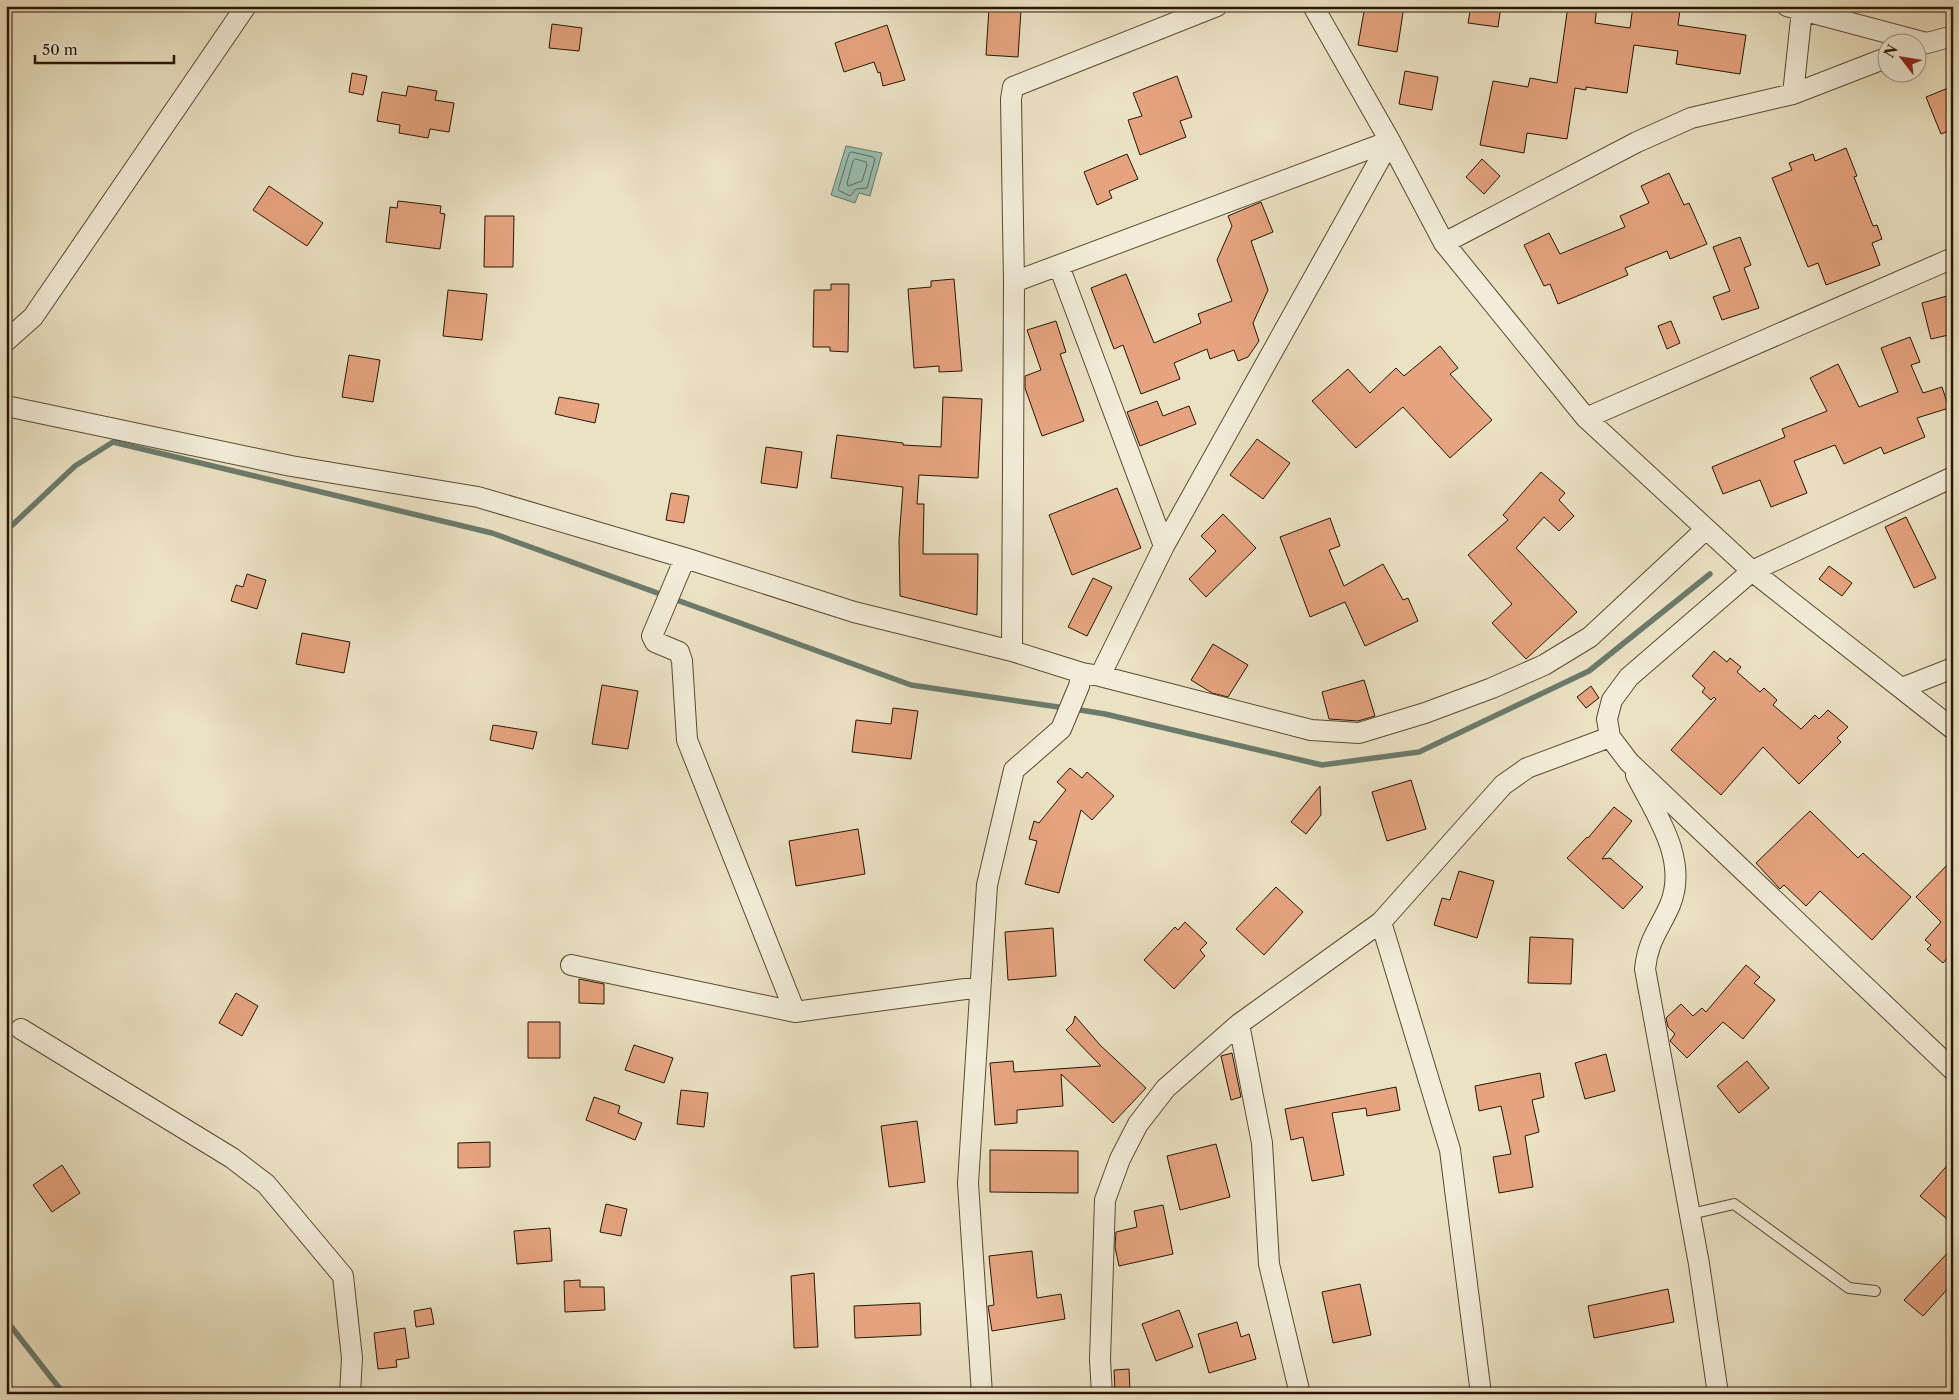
<svg xmlns="http://www.w3.org/2000/svg" width="1959" height="1400" font-family="'Libre Caslon Text',serif">
<style>
.water{fill:#98beb1;stroke:#6b7b6b}
.lines{fill:none;stroke-linecap:round;stroke-linejoin:round}
.shore{stroke:#606a5a;stroke-width:1}
.stream{stroke:#6b7b6b;stroke-width:5.5}
.building{fill:#e5a37f;stroke:#281603}
.lane-casing{stroke:#594933;stroke-width:12}
.street-casing{stroke:#594933;stroke-width:22}
.lane{stroke:#f2ecd8;stroke-width:10}
.street{stroke:#f2ecd8;stroke-width:20}
</style>
<rect width="100%" height="100%" fill="#ebe2c3"/>
<filter id="stains"><feTurbulence type="fractalNoise" baseFrequency=".004" numOctaves="4"/><feColorMatrix values="0 0 0 0 .2 0 0 0 0 .09 0 0 0 0 .02 0 0 0 .5 -.17"/></filter>
<radialGradient id="worn" r=".72"><stop offset=".6" stop-color="#630" stop-opacity="0"/><stop offset="1" stop-color="#630" stop-opacity=".3"/></radialGradient>
<path class="water" d="M846,146L882,153L870,196L859,193L855,203L831,195Z"/>
<g class="lines">
<path class="shore" d="M852,152L873,157L875,159L867,188L856,189L850,196L838,190L849,154Z
M856,159L866,162L867,165L862,181L848,186L847,183L853,161Z"/>
<path class="stream" d="M6,531L75,466L113,442L492,533L911,685L1065,708
M1074,709L1105,714L1322,765L1419,752L1589,671L1710,574
M6,1320L64,1394"/>
</g>
<path class="building" d="M1365,6H1404L1397,52L1358,45Z
M1471,6H1501L1498,27L1468,23Z
M1568,6H1597L1595,23L1630,28L1633,6L1680,10L1678,25L1746,35L1740,74L1676,64L1678,51L1634,45L1627,93L1586,87V90L1575,88L1567,139L1527,133L1524,153L1480,145L1493,81L1528,87L1530,78L1557,83Z
M989,8L1021,10L1018,57L986,55Z
M552,24L582,28L579,51L549,48Z
M887,25L905,80L883,86L880,72L878,73L874,62L844,72L835,43Z
M1405,71L1438,77L1432,110L1399,104Z
M352,73L367,76L363,95L349,92Z
M1177,76L1192,117L1180,121L1186,137L1140,155L1128,120L1142,116L1133,93Z
M408,86L437,91L435,100L454,103L449,132L430,129L428,138L399,133L400,125L377,121L382,92L406,96Z
M1953,86V129L1941,134L1926,97Z
M1846,148L1857,176L1854,177L1873,226L1877,225L1882,239L1872,243L1880,265L1826,285L1818,263L1808,267L1772,178L1792,170L1789,163L1813,154L1815,161Z
M1127,154L1138,179L1109,191L1112,198L1097,205L1084,172Z
M1482,159L1500,176L1484,194L1466,177Z
M1669,173L1684,205L1689,203L1707,244L1670,259L1667,251L1625,268L1628,275L1558,304L1550,284L1544,286L1524,245L1549,233L1560,254L1625,227L1620,216L1649,203L1641,186Z
M269,186L323,223L307,246L253,210Z
M398,201L441,206L440,213L445,214L440,249L386,242L390,207L397,208Z
M1261,202L1273,232L1251,241L1268,290L1253,323L1259,341L1248,357L1238,361L1234,350L1210,359L1207,349L1174,363L1180,379L1141,394L1123,345L1114,349L1091,288L1126,274L1154,343L1201,323L1198,314L1232,301L1217,260L1232,226L1228,216Z
M485,216H514L513,267H484Z
M1740,237L1751,265L1744,268L1759,308L1722,320L1713,297L1730,291L1713,247Z
M954,279L962,371L939,372V366L914,368L908,289L931,287V281Z
M831,284H849L848,352L830,351V347H813L814,290H831Z
M448,290L487,294L482,340L443,336Z
M1947,296L1953,320V334L1931,339L1922,303Z
M1056,321L1066,352L1060,354L1084,421L1042,436L1025,388V376L1041,370L1027,330Z
M1671,321L1680,343L1667,349L1658,326Z
M1910,337L1920,362L1911,365L1923,393L1942,387L1949,408L1917,418L1925,437L1884,454L1881,447L1844,464L1835,445L1794,461L1807,493L1771,507L1760,480L1723,494L1712,467L1785,437L1782,429L1827,411L1810,378L1838,364L1859,407L1898,392L1881,348Z
M1440,346L1458,368L1450,374L1492,420L1450,458L1403,407L1356,448L1312,401L1348,369L1370,393L1396,368L1404,376Z
M349,355L380,360L373,402L342,397Z
M559,397L599,404L595,423L555,414Z
M943,397L982,399L978,478L919,475L917,504H924L923,554H978L977,615L900,596L899,540L903,487L831,478L837,435L903,443V445L941,447Z
M1157,401L1163,416L1189,406L1196,424L1140,446L1127,412Z
M1257,439L1290,463L1263,499L1230,475Z
M766,447L802,452L797,488L761,483Z
M1541,472L1565,493L1559,500L1574,516L1559,531L1544,517L1516,548L1577,612L1526,659L1492,623L1512,604L1468,555L1508,520L1503,515Z
M1117,488L1141,548L1072,575L1049,515Z
M671,493L689,496L684,523L666,520Z
M1223,514L1256,548L1206,597L1189,579L1216,551L1201,536Z
M1906,517L1936,578L1914,588L1885,527Z
M1330,518L1340,546L1329,550L1344,586L1383,564L1403,600L1408,598L1418,621L1365,646L1345,602L1310,617L1280,537Z
M1829,566L1852,583L1842,596L1819,579Z
M247,574L266,580L257,609L231,601L236,585L243,587Z
M1093,578L1112,587L1087,636L1068,627Z
M302,633L350,642L344,673L296,664Z
M1213,644L1248,665L1228,697L1212,693L1191,680Z
M1714,651L1727,662L1730,658L1741,667L1737,672L1760,692L1764,688L1777,700L1773,705L1801,729L1815,715L1819,719L1828,710L1848,727L1837,738L1841,742L1799,784L1763,747L1721,795L1671,750L1716,699L1714,697L1711,700L1702,692L1705,688L1692,676Z
M1364,680L1375,716L1358,721L1329,719L1322,692Z
M602,685L638,691L628,749L592,744Z
M1591,686L1599,698L1586,708L1577,697Z
M893,708L918,711L911,759L852,752L856,720L891,724Z
M493,725L537,732L533,749L490,740Z
M1070,768L1082,778L1087,772L1114,796L1092,820L1081,810L1059,893L1025,884L1037,841L1029,839L1034,821L1039,823L1066,790L1057,782Z
M1411,780L1426,829L1387,841L1372,792Z
M1320,786L1321,815L1306,834L1291,822Z
M1614,807L1632,821L1602,859L1610,858L1643,887L1623,909L1567,858L1587,837L1588,838Z
M1810,811L1858,858L1863,853L1911,897L1872,940L1820,891L1806,906L1784,885L1780,889L1756,863Z
M858,829L865,874L796,886L789,841Z
M1953,859V952L1943,963L1927,949L1931,945L1925,940L1941,922L1916,897Z
M1459,871L1494,881L1477,938L1434,925L1442,898L1450,900Z
M1276,887L1303,912L1264,955L1236,929Z
M1185,922L1207,943L1200,950L1205,956L1174,989L1144,960L1175,927L1178,930Z
M1053,928L1056,976L1008,980L1005,932Z
M1530,937L1573,939L1571,984L1528,983Z
M1746,965L1760,977L1754,983L1775,1000L1743,1039L1723,1022L1687,1058L1670,1041L1675,1034L1668,1027L1666,1018L1681,1004L1693,1016L1702,1008L1706,1012Z
M579,979L604,984V1004L579,1003Z
M236,993L258,1006L242,1036L219,1023Z
M1075,1016L1100,1045L1146,1088L1113,1123L1061,1074L1063,1106L1017,1110V1123L995,1125L990,1063L1013,1061L1014,1072L1101,1066L1066,1030L1073,1023Z
M528,1022H560V1058H528Z
M634,1045L673,1058L664,1083L625,1070Z
M1232,1053L1241,1097L1231,1100L1221,1056Z
M1606,1054L1615,1091L1585,1099L1575,1063Z
M1747,1061L1769,1088L1739,1113L1717,1086Z
M1540,1073L1544,1097L1532,1100L1539,1132L1525,1136L1533,1187L1499,1193L1493,1157L1511,1154L1501,1106L1479,1111L1475,1086Z
M1396,1087L1400,1110L1367,1116L1366,1108L1332,1113L1344,1175L1312,1181L1303,1137L1291,1140L1285,1109Z
M681,1090L708,1093L704,1127L677,1124Z
M594,1097L620,1106L618,1113L642,1123L635,1140L586,1120Z
M917,1121L925,1182L889,1187L881,1126Z
M490,1142V1167L458,1168V1143Z
M1216,1144L1230,1197L1180,1210L1167,1156Z
M990,1150L1078,1151V1193L990,1192Z
M1953,1159V1224L1920,1196Z
M62,1165L80,1193L52,1212L33,1185Z
M606,1204L627,1209L621,1236L600,1232Z
M1163,1205L1173,1254L1119,1266L1115,1247L1116,1232L1137,1227L1134,1211Z
M550,1228L552,1261L517,1264L514,1231Z
M1953,1247V1283L1923,1316L1904,1300Z
M1032,1251L1037,1298L1061,1294L1065,1319L992,1331L988,1306L994,1305L989,1256Z
M814,1273L818,1347L794,1348L791,1276Z
M580,1280V1287H604L605,1310L565,1312L564,1281Z
M1360,1284L1371,1335L1333,1343L1322,1292Z
M1668,1289L1674,1322L1594,1338L1588,1306Z
M920,1303L921,1335L855,1338L854,1306Z
M431,1308L434,1324L416,1327L414,1311Z
M1179,1310L1193,1347L1156,1361L1142,1324Z
M1237,1322L1241,1337L1249,1334L1256,1359L1209,1373L1198,1334Z
M405,1328L409,1358L396,1360L397,1367L378,1369L374,1333Z
M1129,1369L1130,1389L1115,1390L1114,1370Z"/>
<g class="lines">
<defs>
<path id="lane" d="M1691,1214L1734,1204L1849,1288L1875,1291"/>
<path id="street" d="M1313,6L1390,141L1444,243L1586,418L1752,571L1953,729
M1787,6L1926,43
M1916,46L1953,36
M1793,94L1802,10
M1444,243L1637,142L1691,118L1793,94L1886,58
M1059,266L1164,546
M1014,282L1390,141
M6,341L33,317L246,6
M6,406L291,466L478,497L685,558L854,612L1012,651L1082,673L1100,676L1311,730L1359,733L1425,713L1492,688L1544,665L1590,637L1706,529
M1586,418L1953,258
M1953,477L1752,571L1629,677L1612,700L1607,719L1610,737L1629,762L1953,1070
M685,558L652,636L655,642L679,652L682,661L687,740L795,1012L980,987
M1012,651L1014,282L1011,99L1013,87L1217,6
M1100,676L1164,546L1390,141
M1902,688L1953,668
M1636,775C1655,813 1689,859 1670,905C1659,930 1648,940 1645,969L1699,1264L1718,1394
M1381,922L1450,1150L1481,1394
M571,965L795,1012
M1239,1024L1262,1143L1269,1264L1300,1394
M21,1029L232,1158L266,1184L343,1276L352,1358L350,1394
M982,1394L968,1183L987,885L1014,770L1061,729L1079,686L1082,673
M1102,1394L1100,1360L1105,1200L1120,1159L1138,1124L1166,1088L1239,1024L1381,922L1503,785L1527,768L1610,737"/>
</defs>
<use href="#lane" class="lane-casing"/>
<use href="#street" class="street-casing"/>
<use href="#lane" class="lane"/>
<use href="#street" class="street"/>
</g>
<rect width="1959" height="1400" fill="none" stroke="#ebe2c3" stroke-width="25"/>
<rect x="8" y="8" width="1944" height="1385" fill="none" stroke="#281603" stroke-width="2.5"/>
<rect x="12" y="12" width="1934" height="1375" fill="none" stroke="#281603"/>
<g transform="translate(1902 58) rotate(301)"><circle r="24" fill="#f2ecd8" stroke="#a19683"/>
<path d="M0-4L9 19L0 12L-9 19Z" fill="#8f2418"/>
<text y="-8" font-size="14" font-weight="bold" text-anchor="middle" fill="#281603">N</text>
</g>
<path d="M35 55v8h139v-8" fill="none" stroke="#281603" stroke-width="2.5"/>
<text x="42" y="55" font-size="15" fill="#281603" stroke="#f2ecd8" stroke-width="4" paint-order="stroke">50 m</text>
<rect width="100%" height="100%" filter="url(#stains)"/>
<rect width="100%" height="100%" fill="url(#worn)"/>
</svg>
